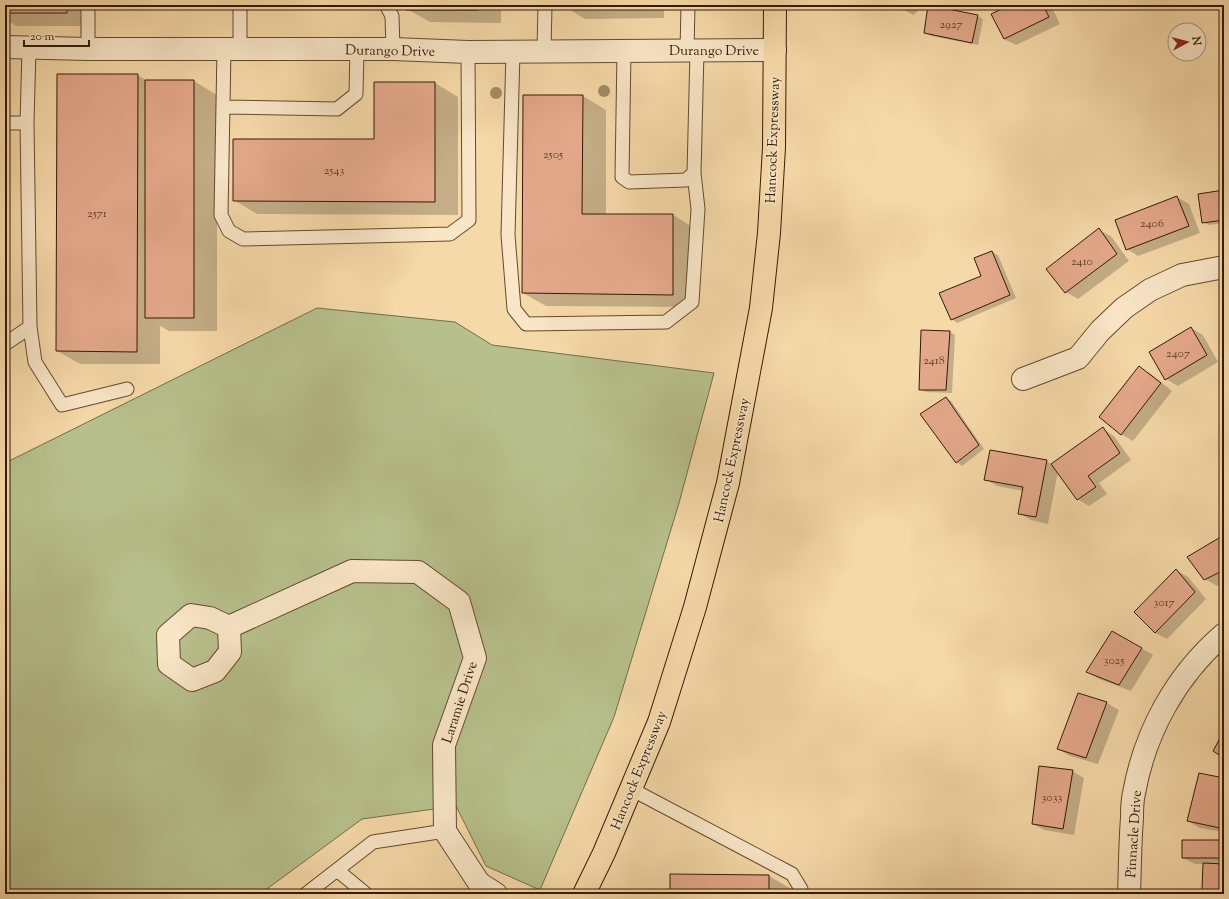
<svg xmlns="http://www.w3.org/2000/svg" width="1229" height="899" font-family="'Sorts Mill Goudy',serif">
<style>
.green{fill:#b7c08c;stroke:#766c48}
.shadow{fill:#0003}
.building{fill:#e3a88a;stroke:#361905}
.lines{fill:none;stroke-linecap:round;stroke-linejoin:round}
.service-casing{stroke:#66492e;stroke-width:15}
.minor-casing{stroke:#66492e;stroke-width:24}
.primary-casing{stroke:#361905;stroke-width:24}
.service{stroke:#f9e6c7;stroke-width:13}
.minor{stroke:#f9e6c7;stroke-width:22}
.primary{stroke:#f6d9a9;stroke-width:22}
.tree{fill:#a28b65}
.labels{text-anchor:middle;stroke-width:3;stroke-linejoin:round;paint-order:stroke}
.number-label{font-size:12px;fill:#613d26}
.street-label{font-size:14px;fill:#361905;stroke:#f9e6c7}
</style>
<rect width="100%" height="100%" fill="#f6d9a9"/>
<filter id="stains"><feTurbulence type="fractalNoise" baseFrequency=".005" numOctaves="4"/><feColorMatrix values="0 0 0 0 .2 0 0 0 0 .09 0 0 0 0 .02 0 0 0 .5 -.17"/></filter>
<radialGradient id="worn" r=".72"><stop offset=".6" stop-color="#630" stop-opacity="0"/><stop offset="1" stop-color="#630" stop-opacity=".3"/></radialGradient>
<path class="green" d="M317,308L455,322L492,345L714,373L679,503L614,717L540,890L486,866L456,806L362,819L260,894H5V463Z"/>
<path class="shadow" d="M5,5H90V26H16L5,19Z
M407,5H501V23L430,22L407,9Z
M567,5H664V18L585,19L567,8Z
M899,5H926L913,15L901,8Z
M1012,5H1051L1060,24L1016,45L1004,39Z
M977,16L983,19L978,45L931,36L925,33Z
M137,75L148,81H194L217,95V331H169L160,326V364H80L57,351Z
M435,83L458,97V215L257,214L234,200L375,140Z
M583,96L606,110V215H673L696,229V307L546,306L523,293Z
M1224,191V223L1209,225L1203,222Z
M1177,197L1189,204L1200,233L1138,256L1127,249Z
M1099,230L1111,236L1129,261L1078,299L1066,292L1048,269Z
M992,252L998,255L1016,298L957,323L952,319L982,276Z
M1191,328L1203,335L1218,362L1178,386L1166,379Z
M950,332L955,335L952,393L926,392L920,389Z
M1139,368L1151,374L1172,391L1133,441L1121,434Z
M946,398L951,401L984,449L962,466L957,462Z
M1103,429L1114,436L1131,460L1099,483L1107,494L1089,506L1077,499L1058,471L1048,524L1031,520L1019,513L1023,491L997,486L985,479L1046,461L1052,464Z
M1224,536V583L1217,586L1205,579L1189,558Z
M1176,570L1188,577L1206,599L1167,639L1155,633L1136,612Z
M1113,632L1153,655L1131,691L1099,679L1088,672Z
M1079,694L1107,703L1119,710L1098,764L1070,756L1058,749Z
M1072,771L1084,778L1074,835L1044,830L1033,824Z
M1224,779V832L1200,828L1188,821Z
M1223,841L1224,842V894H1212L1203,889L1204,864H1195L1183,858Z
M769,876L800,894H671Z"/>
<path class="building" d="M5,5H67V13H5Z
M406,5H478V10H406Z
M566,5H647V9H566Z
M928,5L978,15L972,43L924,33Z
M1010,5H1043L1049,17L1004,39L991,14Z
M57,74H138L137,352L56,351Z
M145,80H194V318H145Z
M374,82H435V202L233,201V139H374Z
M523,95H583L582,214H673V295L522,293Z
M1224,190V220L1202,223L1198,194Z
M1177,196L1189,226L1126,250L1115,220Z
M1099,228L1117,254L1065,293L1046,269Z
M992,251L1010,295L951,320L939,293L981,276L974,258Z
M1191,327L1207,355L1165,380L1149,352Z
M921,330L950,331L946,390H919Z
M1139,366L1161,383L1121,435L1099,417Z
M946,397L979,445L956,463L920,414Z
M1103,427L1120,453L1088,476L1096,487L1077,500L1051,464Z
M990,450L1047,460L1036,517L1018,514L1023,487L984,480Z
M1224,535V570L1204,580L1187,557Z
M1176,569L1195,592L1155,633L1134,612Z
M1112,631L1142,648L1119,685L1086,672Z
M1078,693L1107,702L1086,758L1057,749Z
M1224,731V758L1213,751Z
M1039,766L1073,770L1063,829L1032,824Z
M1199,773L1224,778V811L1220,828L1187,821Z
M1182,840H1223V858H1182Z
M1203,863L1224,864V894H1214L1215,891L1202,890Z
M670,874L769,875V894H670Z
M906,893H958V894H906Z
M1034,893H1085V894H1034Z"/>
<g class="lines">
<defs>
<path id="service" d="M240,5V50
M386,5L392,16L393,49
M88,49V5
M224,49L221,215L229,231L243,239L450,234L469,220L468,52
M544,51L545,5
M624,51L622,177L629,182L686,180L694,173L697,51
M687,51L688,5
M513,52L508,235L514,309L526,324L666,322L692,302L698,209L694,173
M224,107L337,109L356,94L357,49
M5,123H27
M30,327L35,362L62,405L127,389
M5,344L30,327L27,123L29,48
M631,789L792,874L801,889V894
M337,870L366,894
M306,894L373,842L445,831"/>
<path id="minor" d="M5,47L88,49H393L468,52L775,50
M1023,379L1078,358L1100,331L1124,308L1150,290L1182,275L1224,267
M191,615L210,618L229,627L230,652L215,671L192,680L169,664L168,635Z
M229,627L352,571L418,572L459,602L475,658L444,745L445,831L479,883L496,894
M1129,894C1130,869 1130,843 1132,818C1132,810 1132,801 1134,793C1145,732 1176,675 1224,634"/>
<path id="primary" d="M584,894L604,853L659,722L695,607L728,483L761,308L769,233L774,147L775,5"/>
</defs>
<use href="#service" class="service-casing"/>
<use href="#minor" class="minor-casing"/>
<use href="#primary" class="primary-casing"/>
<use href="#service" class="service"/>
<use href="#minor" class="minor"/>
<use href="#primary" class="primary"/>
</g>
<g class="tree">
<circle cx="604" cy="91" r="6"/>
<circle cx="496" cy="93" r="6"/>
</g>
<g class="labels">
<g class="number-label">
<text x="951" y="28">2927</text>
<text x="553" y="158">2505</text>
<text x="334" y="174">2543</text>
<text x="97" y="217">2571</text>
<text x="1152" y="227">2406</text>
<text x="1082" y="265">2410</text>
<text x="1178" y="357">2407</text>
<text x="934" y="364">2418</text>
<text x="1164" y="606">3017</text>
<text x="1114" y="664">3025</text>
<text x="1052" y="801">3033</text>
</g>
<g class="street-label">
<text transform="translate(390 50) rotate(1)" y="5">Durango Drive</text>
<text x="714" y="55">Durango Drive</text>
<text transform="translate(772 140) rotate(-88)" y="5">Hancock Expressway</text>
<text transform="translate(731 460) rotate(-78)" y="5">Hancock Expressway</text>
<text transform="translate(459 702) rotate(-72)" y="5">Laramie Drive</text>
<text transform="translate(638 770) rotate(-68)" y="5">Hancock Expressway</text>
<text transform="translate(1133 834) rotate(-86)" y="5">Pinnacle Drive</text>
</g>
</g>
<rect width="1229" height="899" fill="none" stroke="#f6d9a9" stroke-width="20"/>
<rect x="6" y="6" width="1217" height="887" fill="none" stroke="#361905" stroke-width="2"/>
<rect x="10" y="10" width="1209" height="879" fill="none" stroke="#361905"/>
<g transform="translate(1187 42) rotate(83)"><circle r="19" fill="#f9e6c7" stroke="#ab9479"/>
<path d="M0-3L7 15L0 10L-7 15Z" fill="#8f2418"/>
<text y="-6" font-size="11" font-weight="bold" text-anchor="middle" fill="#361905">N</text>
</g>
<path d="M24 40v6h65v-6" fill="none" stroke="#361905" stroke-width="2"/>
<text x="30" y="40" font-size="12" fill="#361905" stroke="#f9e6c7" stroke-width="3" paint-order="stroke">20 m</text>
<rect width="100%" height="100%" filter="url(#stains)"/>
<rect width="100%" height="100%" fill="url(#worn)"/>
</svg>
